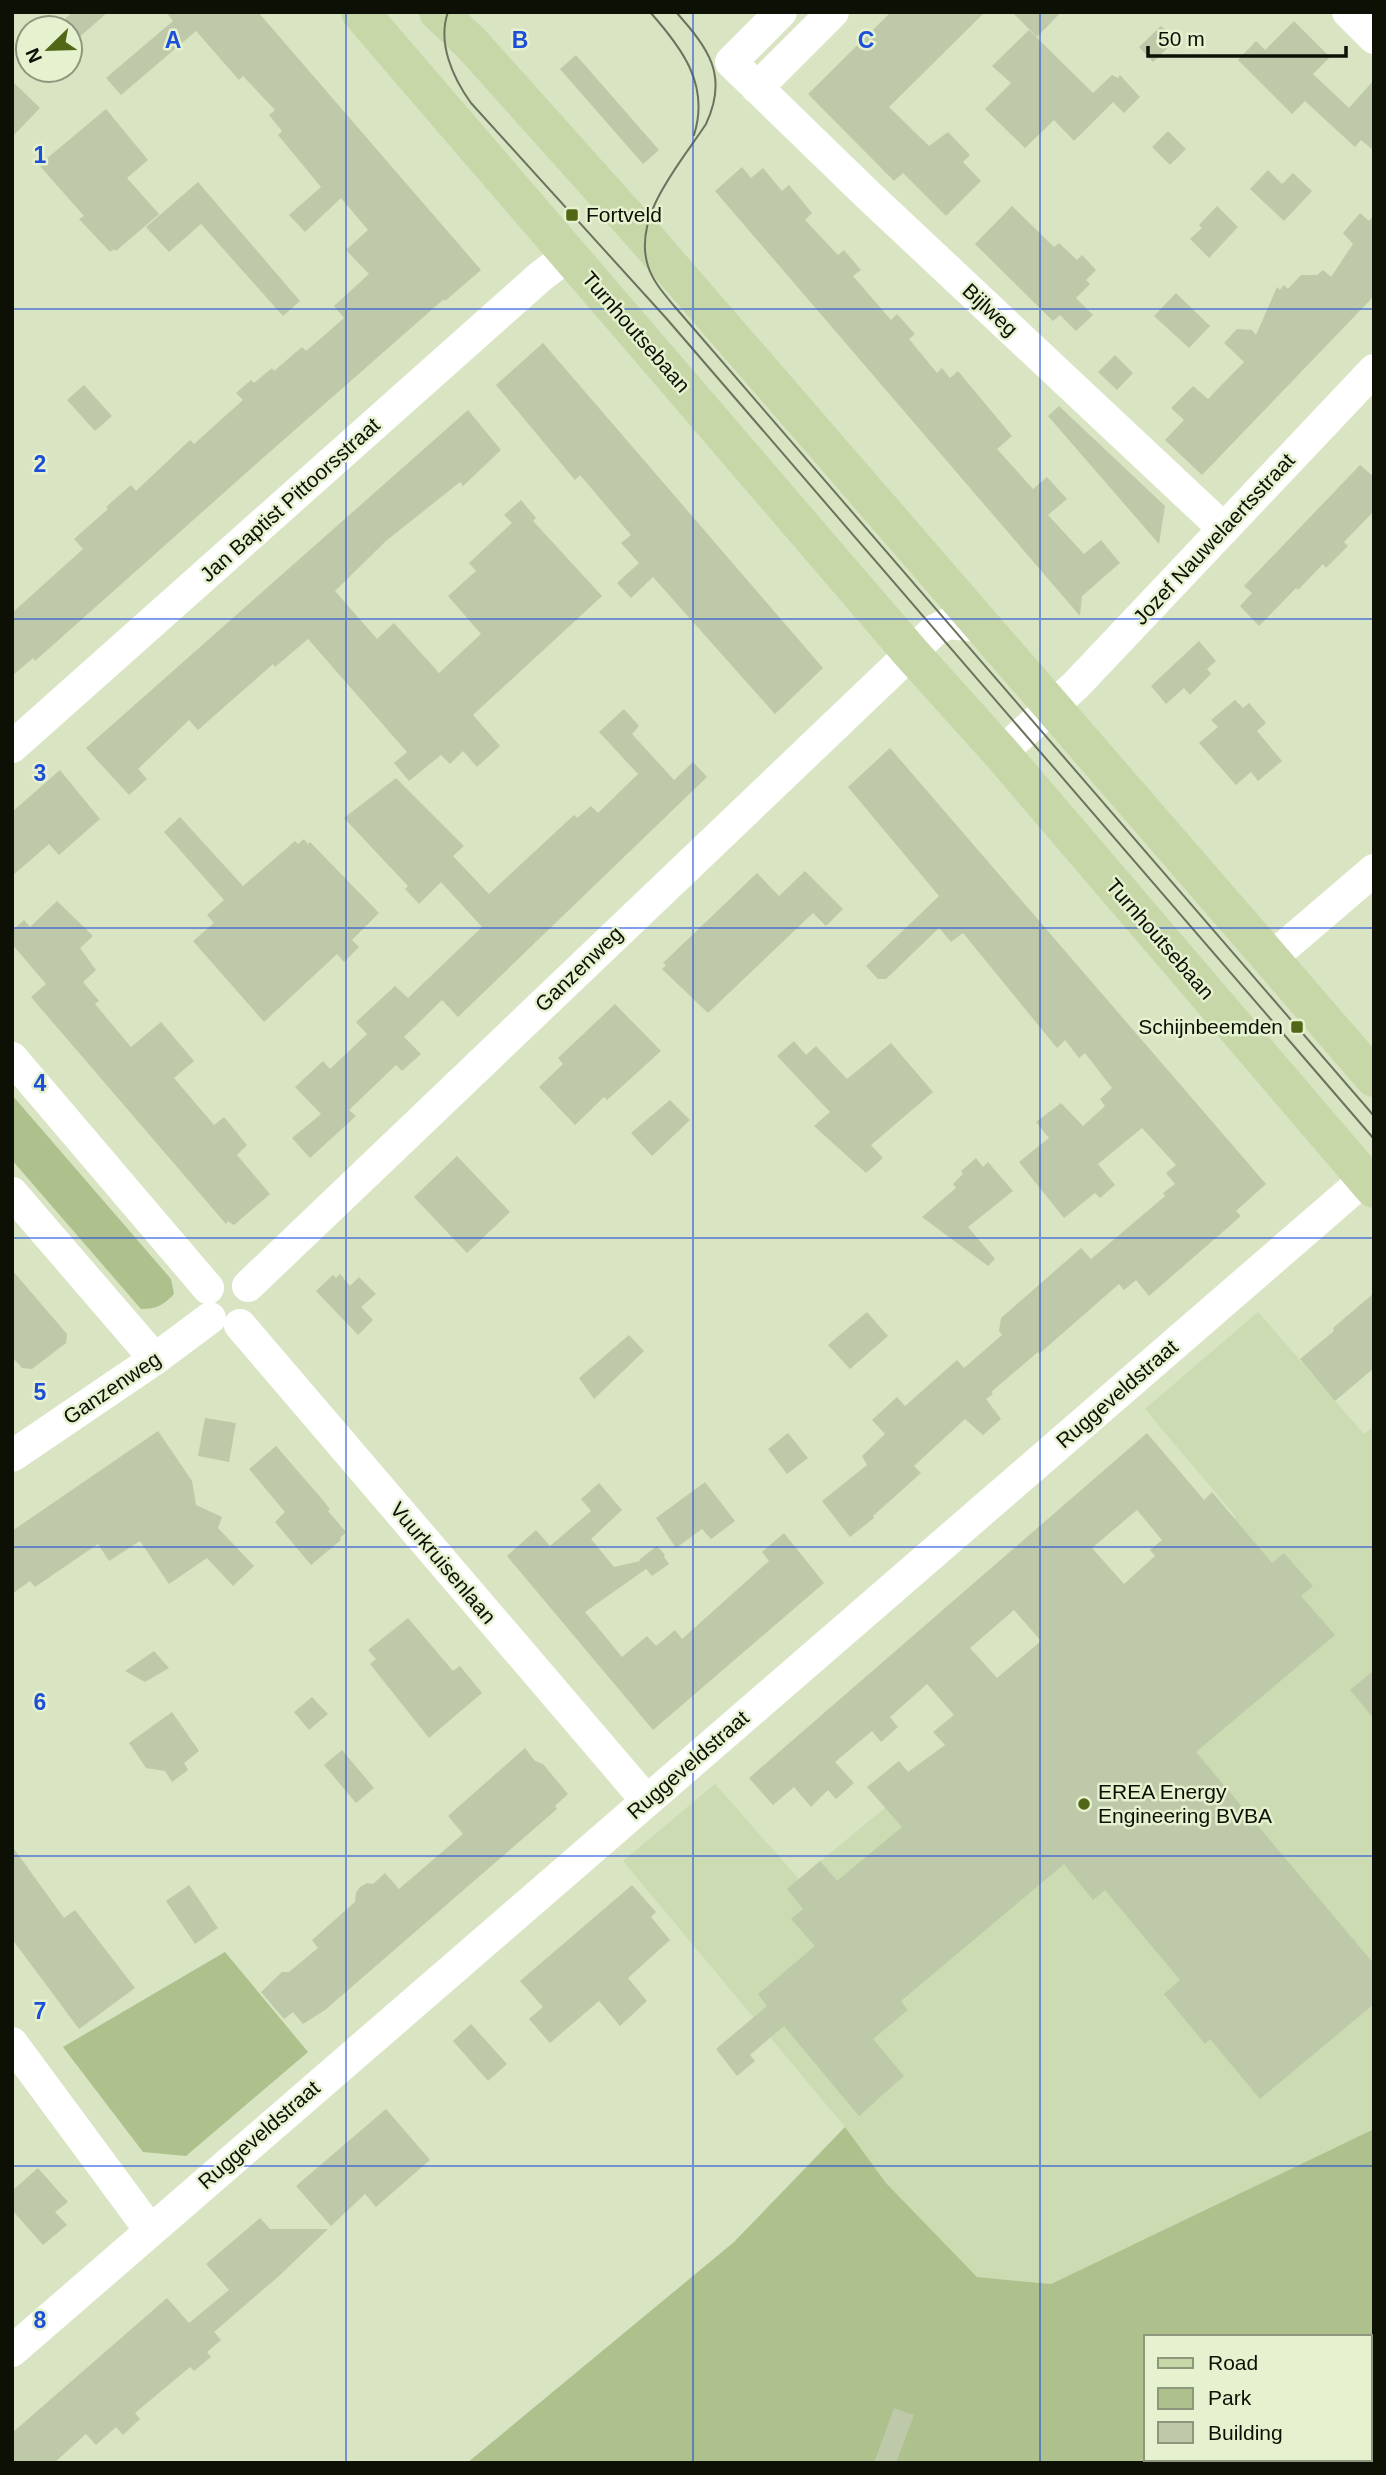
<svg xmlns="http://www.w3.org/2000/svg" width="1386" height="2475" font-family="Helvetica,sans-serif">
<style>
.built{fill:#ccdbb2}
.green{fill:#aec08c;fill-rule:evenodd}
.building{fill:#bdc9a8;fill-rule:evenodd}
.lines{fill:none;stroke-linecap:round;stroke-linejoin:round}
.minor{stroke:#fff;stroke-width:32}
.major{stroke:#c8d7a8;stroke-width:38}
.tram{stroke:#6b735d;stroke-width:2}
.grid{fill:none;stroke:#1d4ed8;stroke-width:2;stroke-opacity:0.55}
.poi-dot{fill:#526715;stroke:#e5f1cf;stroke-width:2.5}
.labels{text-anchor:middle;stroke-width:5;stroke-linejoin:round;paint-order:stroke}
.poi-label{font-size:21px;fill:#0c1005;stroke:#e5f1cf;text-anchor:start}
.street-label{font-size:21px;fill:#0c1005;stroke:#e5f1cf}
.grid-label{font-size:23px;text-anchor:middle;font-weight:bold;fill:#1d4ed8;stroke:#e5f1cf;stroke-width:5;stroke-linejoin:round;paint-order:stroke}
</style>
<rect width="100%" height="100%" fill="#d8e4c2"/>
<path class="built" d="M1258,1312L1364,1434L1374,1426V2129L1051,2284L977,2277L886,2183L845,2127L623,1861L715,1784L799,1879L1236,1517L1145,1409Z"/>
<path class="green" d="M12,1095L171,1279L174,1294C164,1305 156,1309 141,1309L12,1160Z
M225,1952L308,2052L186,2156L143,2152L63,2047Z
M845,2127L886,2183L977,2277L1051,2284L1374,2129V2463H467L734,2242ZM1146,2337H1370V2459H1146Z"/>
<path class="building" d="M73,12H108L75,41L70,36V28H63L59,24Z
M166,12H258L481,270L445,301L444,299L255,465L35,661L33,658L12,676V613L83,549L74,539L108,509L106,507L131,485L136,491L190,440L194,444L243,400L236,393L251,380L254,383L272,368L274,371L302,347L306,351L327,333L344,318L334,306L369,274L346,250L368,230L341,198L305,232L289,215L321,187L278,135L282,131L269,115L275,110L243,76L239,80L196,31L121,95L106,78L173,21Z
M891,12H985L889,107L929,146L948,132L970,155L963,162L981,181L946,216L903,173L894,181L808,94Z
M1012,12H1061L1037,37Z
M1294,21L1330,57L1313,74L1349,108L1374,80V151L1361,140L1355,147L1305,101L1292,114L1238,60L1256,41L1265,50Z
M1161,26L1176,40L1153,62L1139,47Z
M1029,30L1093,93L1112,75L1118,78L1120,75L1140,97L1124,113L1113,102L1074,141L1054,120L1025,148L985,109L1011,83L992,66Z
M576,55L659,150L643,164L560,69Z
M12,81L40,108L12,137Z
M106,109L148,160L127,178L159,214L116,251L114,249L110,252L79,219L84,216L39,165Z
M1168,131L1186,149L1170,165L1152,147Z
M742,167L751,178L763,168L782,191L789,185L812,213L805,220L838,255L844,250L861,270L853,276L891,320L897,314L915,334L909,339L937,373L942,368L950,378L958,371L1012,436L997,449L1033,489L1047,477L1067,499L1048,515L1084,554L1101,540L1120,563L1082,596L1080,616L715,191Z
M1268,170L1282,184L1293,173L1312,191L1284,221L1250,189Z
M198,182L300,301L283,316L201,224L169,252L146,227Z
M1012,206L1054,247L1059,243L1077,260L1082,255L1096,270L1086,280L1090,284L1076,298L1093,315L1076,331L1060,315L1053,321L975,244Z
M1217,206L1238,227L1209,258L1190,239L1202,228L1199,225Z
M1360,213L1369,221L1374,215V296L1202,475L1165,440L1184,420L1171,408L1193,386L1208,399L1244,362L1224,343L1237,329L1252,330L1256,335L1277,287L1280,290L1284,285L1288,289L1301,275H1317L1323,270L1331,277L1353,244L1343,233Z
M1176,293L1210,326L1189,348L1154,316Z
M543,343L823,668L775,714L653,577L631,598L617,583L639,563L621,543L631,535L580,475L575,480L496,385Z
M1115,355L1133,373L1117,390L1098,372Z
M84,385L112,416L95,431L67,400Z
M1059,406L1165,506L1159,544L1048,416Z
M468,410L501,450L463,486L460,482L386,541L335,591L377,639L394,623L439,673L481,634L448,596L476,571L469,563L512,523L504,515L521,500L536,518L533,521L602,596L473,715L500,746L477,767L463,751L450,764L441,755L409,781L394,763L407,752L308,639L275,667L273,664L198,730L189,720L138,769L147,779L129,795L86,748Z
M1360,465L1374,477V511L1344,542L1348,546L1326,568L1323,564L1298,590L1296,588L1259,626L1240,606L1252,593L1244,586Z
M1199,641L1216,661L1207,669L1211,674L1190,695L1184,688L1166,704L1151,686Z
M1235,700L1243,708L1249,703L1266,723L1257,731L1282,761L1258,781L1251,772L1236,785L1199,743L1218,727L1211,720Z
M624,709L639,726L632,734L674,780L693,762L707,777L458,1017L442,1000L404,1037L421,1054L402,1071L396,1065L349,1110L356,1116L310,1158L292,1138L321,1114L295,1087L323,1061L330,1069L367,1034L356,1022L395,986L408,998L482,927L441,882L419,904L405,889L408,886L344,818L396,778L464,846L453,856L489,894L574,815L577,818L591,806L598,813L638,774L599,732Z
M890,748L1266,1184L1236,1211L1241,1216L1149,1296L1136,1280L1124,1290L1119,1284L1039,1354L1038,1352L991,1392L993,1394L986,1399L1001,1419L983,1435L965,1419L914,1466L921,1473L873,1516L874,1518L850,1537L822,1501L867,1465L862,1456L885,1434L872,1420L897,1397L905,1406L957,1360L964,1368L1002,1335L999,1331L1001,1318L1081,1248L1091,1259L1165,1196L1163,1193L1175,1184L1166,1173L1176,1165L1142,1128L1098,1164L1115,1185L1100,1198L1095,1193L1064,1218L1019,1162L1049,1138L1036,1122L1061,1103L1083,1126L1105,1106L1100,1099L1112,1088L1085,1053L1079,1058L1065,1040L1057,1048L963,933L951,942L939,928L886,979H878L866,966L939,896L848,787Z
M60,770L100,819L59,855L49,844L12,876V812Z
M180,817L243,886L295,841L298,844L304,839L308,844L310,842L379,913L352,940L359,947L344,962L337,954L264,1022L193,941L214,923L207,915L224,900L164,832Z
M805,871L843,909L826,926L813,913L708,1013L662,969L666,965L663,963L757,873L779,896Z
M57,901L93,936L80,948L96,970L83,982L99,1001L95,1004L131,1047L161,1022L194,1061L174,1078L214,1125L224,1117L247,1145L237,1155L270,1194L234,1225L228,1221L226,1224L31,997L46,984L12,944V931L24,920L30,927Z
M615,1004L661,1051L607,1100L604,1097L575,1125L539,1087L563,1064L558,1058Z
M794,1041L806,1055L816,1046L847,1079L891,1043L933,1092L871,1145L883,1158L866,1173L814,1126L830,1112L777,1056Z
M670,1100L690,1120L652,1156L631,1133Z
M457,1156L510,1212L467,1253L414,1197Z
M976,1158L983,1167L988,1162L1013,1191L968,1227L995,1259L988,1266L922,1217L956,1188L953,1184L963,1174L961,1171Z
M12,1270L67,1334L66,1343L32,1369L22,1368L12,1357Z
M340,1274L350,1286L359,1277L376,1294L361,1307L373,1320L358,1335L316,1291L333,1275L336,1278Z
M1374,1293V1368L1335,1401L1300,1359L1334,1331L1333,1328Z
M867,1312L888,1336L850,1369L828,1345Z
M629,1335L644,1351L594,1399L579,1378Z
M205,1418L236,1423L229,1462L198,1456Z
M158,1431L192,1481L196,1505L222,1517L218,1528L254,1566L233,1586L207,1558L169,1584L140,1541L109,1561L98,1544L35,1587L30,1581L12,1594V1531Z
M788,1433L808,1458L787,1474L768,1449Z
M1147,1433L1204,1500L1212,1492L1272,1563L1284,1553L1313,1586L1301,1596L1335,1635L1196,1752L1374,1964V2004L1260,2099L1210,2039L1205,2044L1164,1994L1180,1980L1105,1890L1093,1900L1064,1864L901,2001L908,2010L873,2039L904,2076L859,2116L784,2026L750,2055L755,2061L737,2076L716,2049L767,2006L758,1994L815,1946L791,1919L803,1909L787,1889L820,1861L837,1881L902,1827L867,1787L899,1761L908,1772L945,1745L933,1732L954,1715L927,1684L890,1717L898,1727L881,1742L872,1731L835,1762L854,1783L836,1799L828,1790L811,1807L794,1787L773,1805L749,1778ZM1137,1510L1162,1540L1150,1550L1155,1556L1124,1584L1092,1548ZM1014,1610L1041,1641L997,1678L970,1648Z
M276,1446L322,1499L330,1509L328,1511L346,1532L340,1538L341,1540L311,1565L275,1522L285,1512L249,1469Z
M705,1482L735,1521L711,1539L702,1529L676,1548L656,1518Z
M599,1483L622,1510L591,1539L614,1567L640,1561L639,1560L657,1546L665,1555L664,1557L669,1564L652,1576L646,1569L585,1612L622,1657L647,1636L656,1646L675,1630L682,1639L769,1561L762,1552L784,1533L824,1583L653,1730L507,1556L536,1530L550,1546L591,1511L581,1499Z
M408,1618L453,1671L460,1666L482,1693L429,1738L370,1664L376,1659L368,1650Z
M154,1651L169,1668L145,1682L125,1671Z
M1374,1670V1719L1350,1690Z
M312,1697L328,1714L309,1730L294,1712Z
M172,1712L199,1751L184,1763L188,1770L172,1782L165,1771L146,1768L129,1743Z
M525,1748L535,1761L543,1764L568,1794L555,1806L557,1809L325,2010L303,2024L293,2012L284,2019L261,1992L282,1972H289L318,1948L312,1940L355,1902L356,1893L360,1887L367,1883L373,1884L385,1873L399,1889L463,1834L448,1816Z
M342,1750L374,1788L356,1803L324,1765Z
M12,1846L64,1918L75,1910L135,1988L79,2029L12,1939Z
M189,1885L218,1928L195,1944L166,1901Z
M632,1885L656,1912L651,1917L670,1940L628,1978L647,2001L620,2026L599,2001L550,2043L529,2019L543,2007L520,1981Z
M471,2024L507,2064L488,2081L453,2041Z
M386,2109L430,2160L376,2207L365,2194L331,2226L296,2186Z
M38,2168L68,2202L55,2212L67,2225L43,2245L12,2210V2191Z
M260,2218L270,2229H328L279,2276L214,2332L221,2340L207,2352L211,2357L194,2371L190,2367L135,2413L140,2419L123,2435L116,2427L96,2445L86,2434L54,2463H12V2433L167,2298L189,2323L229,2290L206,2264Z
M894,2408L914,2415L896,2463H874Z"/>
<g class="lines">
<path class="minor" d="M781,12L731,62L867,194L1224,529
M1348,12L1374,38
M757,88L833,12
M12,747L541,276L569,255
M1001,753L1076,685L1374,370
M1269,960L1374,870
M12,1058L208,1288
M12,1193L155,1359
M248,1286L935,630L949,623L985,627
M240,1325L647,1801
M12,1456L155,1359L210,1318
M12,2043L150,2230
M12,2351L1365,1179"/>
<path class="major" d="M360,12L911,653L1001,753L1374,1189
M438,12L471,43L644,236L1374,1078"/>
<path class="tram" d="M448,12C437,43 453,78 471,103L666,318L1374,1139
M650,12C682,48 710,85 694,135
M676,12C708,48 729,75 706,124C680,164 632,216 648,266C653,282 665,295 675,307L1374,1116"/>
</g>
<path class="grid" d="M346,12V2463M693,12V2463M1040,12V2463M12,309H1374M12,619H1374M12,928H1374M12,1238H1374M12,1547H1374M12,1856H1374M12,2166H1374"/>
<g class="poi-dot">
<rect x="565" y="208" width="14" height="14" rx="3.5"/>
<rect x="1290" y="1020" width="14" height="14" rx="3.5"/>
<circle cx="1084" cy="1804" r="7"/>
</g>
<g class="labels">
<g class="poi-label">
<text x="586" y="222">Fortveld</text>
<text x="1283" y="1034" text-anchor="end">Schijnbeemden</text>
<text x="1098" y="1799">EREA Energy<tspan x="1098" dy="24">Engineering BVBA</tspan></text>
</g>
<g class="street-label">
<text transform="translate(990 310) rotate(43)" y="7">Bijlweg</text>
<text transform="translate(636 332) rotate(49)" y="7">Turnhoutsebaan</text>
<text transform="translate(290 500) rotate(-42)" y="7">Jan Baptist Pittoorsstraat</text>
<text transform="translate(1214 539) rotate(-47)" y="7">Jozef Nauwelaertsstraat</text>
<text transform="translate(1160 939) rotate(49)" y="7">Turnhoutsebaan</text>
<text transform="translate(579 969) rotate(-44)" y="7">Ganzenweg</text>
<text transform="translate(112 1388) rotate(-34)" y="7">Ganzenweg</text>
<text transform="translate(1117 1394) rotate(-41)" y="7">Ruggeveldstraat</text>
<text transform="translate(443 1563) rotate(50)" y="7">Vuurkruisenlaan</text>
<text transform="translate(688 1765) rotate(-41)" y="7">Ruggeveldstraat</text>
<text transform="translate(259 2135) rotate(-41)" y="7">Ruggeveldstraat</text>
</g>
</g>
<g class="grid-label">
<text x="173" y="48">A</text>
<text x="520" y="48">B</text>
<text x="866" y="48">C</text>
<text x="40" y="163">1</text>
<text x="40" y="472">2</text>
<text x="40" y="781">3</text>
<text x="40" y="1091">4</text>
<text x="40" y="1400">5</text>
<text x="40" y="1710">6</text>
<text x="40" y="2019">7</text>
<text x="40" y="2328">8</text>
</g>
<rect width="1386" height="2475" fill="none" stroke="#0c1005" stroke-width="28"/>
<rect x="1144" y="2335" width="228" height="126" fill="#e5f1cf" stroke="#8e977e" stroke-width="2"/>
<rect x="1158" y="2358" width="35" height="10" fill="#c8d7a8" stroke="#8e977e" stroke-width="2"/>
<text x="1208" y="2370" font-size="21" fill="#0c1005">Road</text>
<rect x="1158" y="2388" width="35" height="21" fill="#aec08c" stroke="#8e977e" stroke-width="2"/>
<text x="1208" y="2405" font-size="21" fill="#0c1005">Park</text>
<rect x="1158" y="2422" width="35" height="21" fill="#bdc9a8" stroke="#8e977e" stroke-width="2"/>
<text x="1208" y="2440" font-size="21" fill="#0c1005">Building</text>
<g transform="translate(49 49) rotate(247)"><circle r="33" fill="#e5f1cf" stroke="#8e977e" stroke-width="2"/>
<path d="M0-5L12 26L0 18L-12 26Z" fill="#526715"/>
<text y="-10" font-size="19" font-weight="bold" text-anchor="middle" fill="#0c1005">N</text>
</g>
<path d="M1148 46v10h198v-10" fill="none" stroke="#0c1005" stroke-width="3.5"/>
<text x="1158" y="46" font-size="21" fill="#0c1005" stroke="#e5f1cf" stroke-width="5" paint-order="stroke">50 m</text>
</svg>
